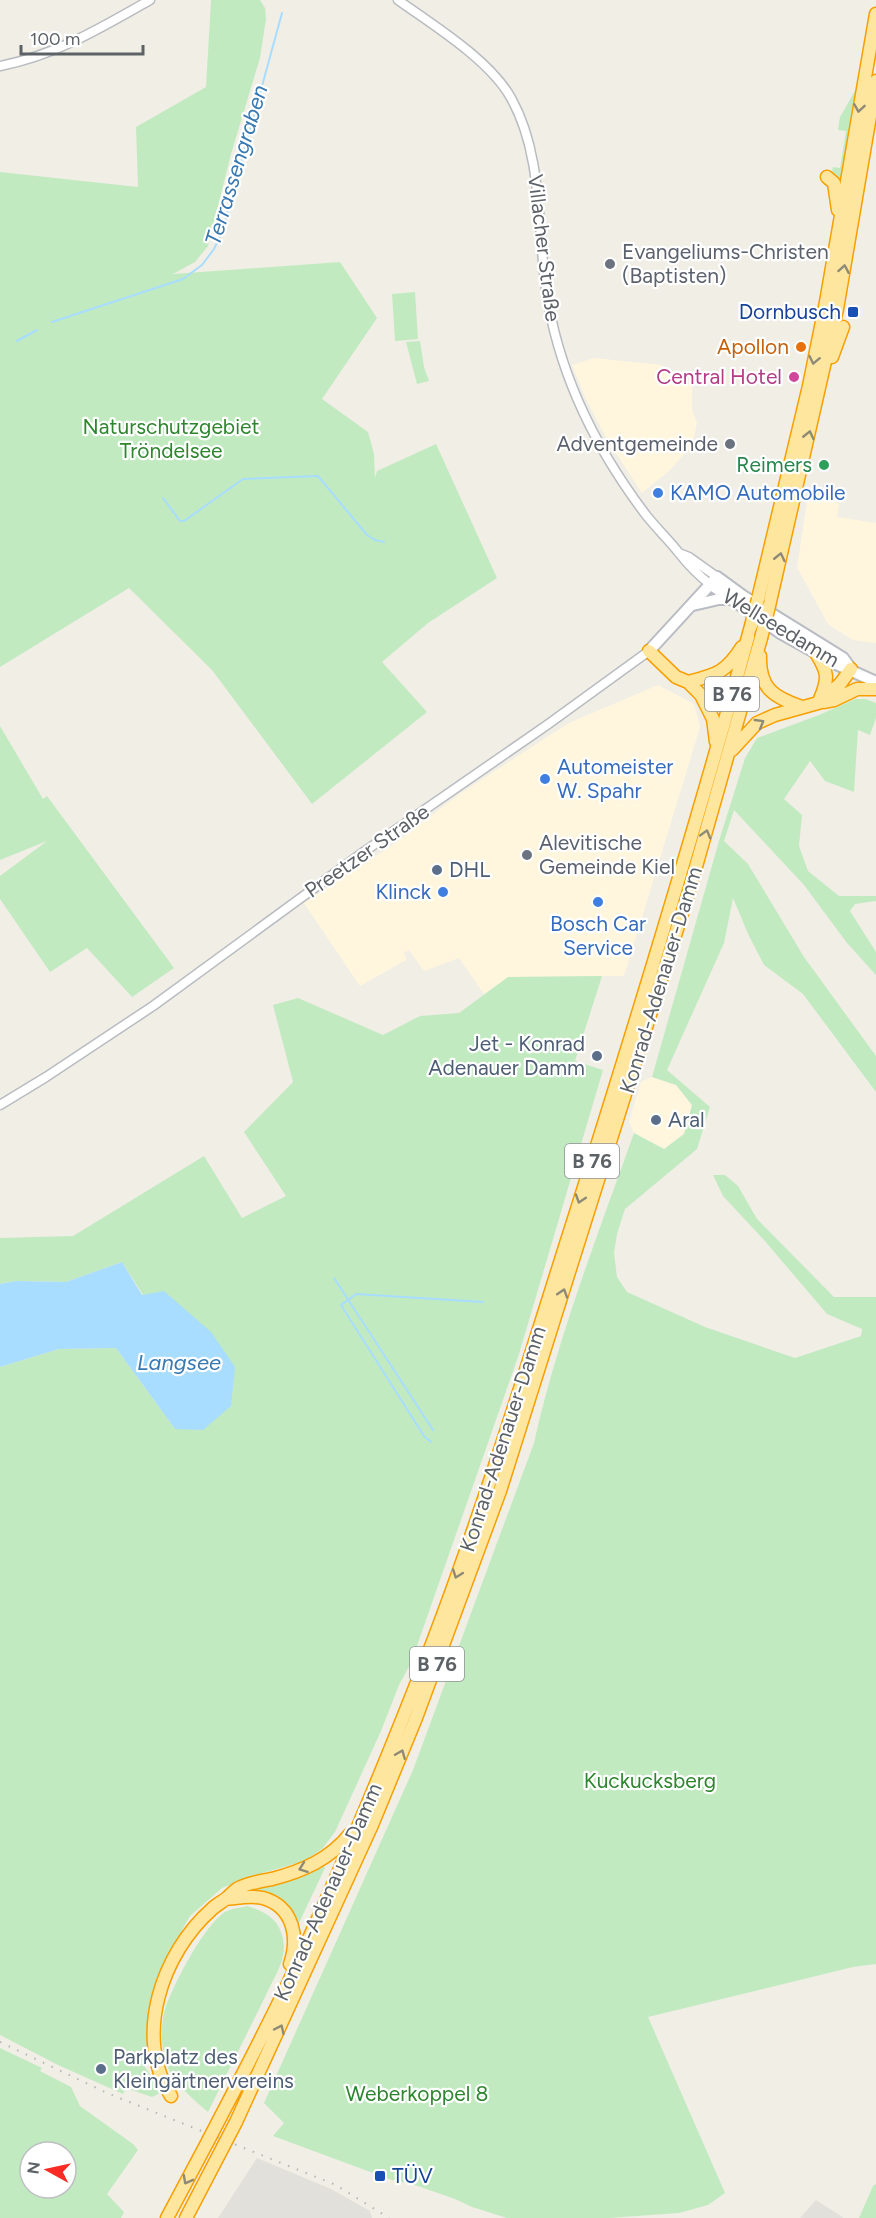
<svg xmlns="http://www.w3.org/2000/svg" width="876" height="2218" font-family="Figtree,sans-serif">
<style>
.commercial{fill:#fff6dd}
.industrial{fill:#e2e0da}
.green{fill:#c2eac1;fill-rule:evenodd}
.water{fill:#a8ddff}
.lines{fill:none;stroke-linecap:round;stroke-linejoin:round}
.stream{stroke:#a8ddff;stroke-width:2}
.tertiary-casing{stroke:#b8bcc0;stroke-width:11}
.secondary-casing{stroke:#b9bdc3;stroke-width:14}
.trunk-casing{stroke:#f79f00;stroke-width:15}
.tertiary{stroke:#fff;stroke-width:8}
.secondary{stroke:#fff;stroke-width:10}
.trunk{stroke:#ffe69e;stroke-width:12}
.rail{stroke:#b5b6b7;stroke-width:2;stroke-dasharray:1.5 8;stroke-linecap:butt}
.trunk-bridge-casing{stroke:#f79f00;stroke-width:15;stroke-linecap:butt}
.trunk-bridge{stroke:#ffe69e;stroke-width:12}
.oneway{stroke:#8e8a78}
.worship-dot{fill:#6b7280;stroke:#fff;stroke-width:2}
.transit-dot{fill:#1a4fb4;stroke:#fff;stroke-width:2}
.food-dot{fill:#e8710a;stroke:#fff;stroke-width:2}
.hotel-dot{fill:#d1479c;stroke:#fff;stroke-width:2}
.leisure-dot{fill:#2e9e5b;stroke:#fff;stroke-width:2}
.shop-dot{fill:#3f7fe0;stroke:#fff;stroke-width:2}
.service-dot{fill:#5c6f8a;stroke:#fff;stroke-width:2}
.labels{text-anchor:middle;stroke-width:4.5;stroke-linejoin:round;paint-order:stroke}
.shield{fill:#fff;stroke:#8e9195;stroke-width:1.5}
.shield-label{font-size:20px;font-weight:bold;fill:#5d6267}
.street-label{font-size:21px;fill:#5d6267;stroke:#fff}
.worship-label{font-size:21px;fill:#5b616d;stroke:#fff;text-anchor:start}
.transit-label{font-size:21px;fill:#164399;stroke:#fff;text-anchor:end}
.food-label{font-size:21px;fill:#c56008;stroke:#fff;text-anchor:end}
.hotel-label{font-size:21px;fill:#b23c85;stroke:#fff;text-anchor:end}
.park-label{font-size:21px;fill:#2e862e;stroke:#fff}
.leisure-label{font-size:21px;fill:#27864d;stroke:#fff;text-anchor:end}
.shop-label{font-size:21px;fill:#366cbe;stroke:#fff;text-anchor:start}
.service-label{font-size:21px;fill:#4e5e75;stroke:#fff;text-anchor:start}
.water-label{font-size:22px;font-style:italic;fill:#3879b2;stroke:#fff}
</style>
<rect width="100%" height="100%" fill="#f1eee6"/>
<path class="commercial" d="M594,358L661,365L673,371V375L692,385V410L697,423L692,445L671,469L642,493L607,439L586,399L572,365Z
M808,496L839,503L837,517L876,523V643L853,640L828,624L797,567Z
M658,685L694,704L700,727L624,976L509,977L484,994L459,958L424,971L409,950L404,953L406,960L360,986L304,903L394,844L461,793L569,723Z
M652,1077L676,1085L692,1105L684,1134L664,1149L634,1133L629,1121L641,1082Z"/>
<path class="industrial" d="M257,2158L331,2189L370,2211L372,2218H218Z
M816,2200L844,2218H800Z"/>
<path class="green" d="M211,0H260L265,8L266,19L260,58L231,154L208,246L195,262L173,274L340,262L377,318L322,399L368,432L374,454L375,478L377,471L436,444L497,578L428,623L382,662L427,712L312,804L212,670L129,588L0,667V172L138,187L136,127L206,87Z
M856,89L841,190L832,171L833,167L840,168L846,131L838,130L840,117Z
M415,292L418,339L395,341L392,294Z
M420,341L424,367L429,381L417,384L406,342Z
M855,699H866L876,703V718L870,735L858,730L854,792L825,781L810,761L784,799L802,815L799,846L808,871L839,896H876V901L855,904L850,911L876,952V975L847,943L804,885L734,810L724,841L748,864L804,957L876,1056V1092L803,994L764,965L749,936L733,898L724,943L667,1070L710,1107L697,1149L625,1209L617,1234L614,1253L617,1277L627,1292L705,1327L795,1358L861,1336L862,1329L827,1314L764,1240L723,1196L713,1175H725L738,1186L757,1219L834,1297H876V1964L853,1967L648,2017L725,2193L708,2205L679,2213L609,2218H507L472,2207L455,2199L412,2184L392,2180L273,2136L284,2123L264,2103L413,1770L534,1443C557,1339 598,1234 634,1133L664,1149L684,1134L692,1105L676,1085L652,1077L719,841L745,758L757,738L819,715Z
M0,726L43,799L47,796L174,968L132,997L87,948L50,972L0,899V876L47,841L0,860Z
M602,976L575,1061L603,1070L519,1354L411,1663L399,1685L381,1731L335,1832L322,1849L304,1861L249,1877L222,1888L190,1916L166,1958L150,2002L145,2067L162,2092L152,2097L126,2088L123,2094L58,2065L0,2035V1367L59,1349L116,1348L175,1429L143,1295L122,1262L66,1282L16,1281L0,1284V1238L73,1236L204,1156L242,1218L286,1196L244,1132L293,1082L273,1005L298,998L383,1035L420,1016L459,1013L508,977Z
M324,1866L325,1868L298,1925C285,1893 274,1905 252,1890L299,1877Z
M247,1906C269,1912 283,1923 284,1947C284,1964 272,1981 266,1995C247,2034 227,2073 208,2112C191,2097 168,2079 164,2055C161,2041 161,2023 165,2009C173,1985 204,1925 225,1912C232,1908 240,1908 247,1906Z
M0,2048L42,2068L40,2071L71,2087L80,2106L133,2144L138,2150L107,2194L124,2212L121,2218H0ZM30,2152H66V2188H30Z
M876,2184V2218H859L873,2186Z"/>
<path class="water" d="M122,1262L142,1295L164,1291L211,1332L235,1367L231,1406L203,1430L175,1429L116,1348L59,1349L0,1367V1284L16,1281L66,1282Z"/>
<g class="lines">
<path class="stream" d="M52,322L183,279L202,265L214,249L222,232L282,13
M17,341L37,330
M163,498L180,521H184L243,479L318,476L367,535L375,540L384,542
M334,1278L433,1430
M431,1442L424,1436L341,1305L356,1294L483,1302"/>
<defs>
<path id="tertiary" d="M398,0C433,25 490,60 511,98C543,155 537,226 546,289C558,373 596,449 646,515C657,529 669,540 679,553C689,566 698,575 711,585
M0,66C56,55 101,28 150,0
M679,553L689,557L717,577
M0,1105L46,1077L153,1006L365,851L547,725L649,651"/>
<path id="secondary" d="M711,585L782,634L834,663L876,682
M693,605L719,599H730
M649,651L717,577L743,596L843,658L851,669"/>
<path id="trunk" d="M827,177L834,183L838,210
M832,357L843,327
M758,599L809,386L826,302L876,14
M769,606L837,309L876,81
M649,651L676,677L688,682L701,695L713,719L716,742
M816,653C828,672 829,678 820,699
M760,656C759,688 773,697 802,707
M688,682C715,675 726,673 742,647
M823,702L834,700L857,689H876
M732,750L757,723L775,715L818,703L840,684L851,669
M226,1899C238,1898 251,1895 263,1898C294,1907 299,1938 290,1964
M171,2096C133,2037 162,1953 212,1909C216,1905 222,1902 227,1898C230,1895 233,1892 237,1889C247,1883 261,1881 272,1879C303,1871 330,1859 350,1834
M221,2116C243,2074 265,2031 286,1988C339,1876 387,1760 432,1644C487,1500 531,1353 578,1206C639,1013 698,821 751,626
M236,2122L372,1825L416,1718L500,1491L689,891L761,638
M167,2218L208,2141
M186,2218L223,2147"/>
</defs>
<use href="#tertiary" class="tertiary-casing"/>
<use href="#secondary" class="secondary-casing"/>
<use href="#trunk" class="trunk-casing"/>
<use href="#tertiary" class="tertiary"/>
<use href="#secondary" class="secondary"/>
<use href="#trunk" class="trunk"/>
<path class="rail" d="M0,2042L107,2093L336,2185L389,2218"/>
<defs>
<path id="trunk-bridge" d="M751,626L758,599
M761,638L769,606
M208,2141L221,2116
M223,2147L236,2122"/>
</defs>
<use href="#trunk-bridge" class="trunk-bridge-casing"/>
<use href="#trunk-bridge" class="trunk-bridge"/>
</g>
<defs><path id="oneway-chevron" d="M-2-3.5L2.5 0L-2 3.5" fill="none" stroke-width="1.6" stroke-linecap="round" stroke-linejoin="round" transform="scale(1.5)"/></defs>
<g class="oneway">
<use href="#oneway-chevron" transform="translate(859 108) rotate(99)"/>
<use href="#oneway-chevron" transform="translate(844 269) rotate(-80)"/>
<use href="#oneway-chevron" transform="translate(814 360) rotate(102)"/>
<use href="#oneway-chevron" transform="translate(809 435) rotate(-77)"/>
<use href="#oneway-chevron" transform="translate(780 557) rotate(-77)"/>
<use href="#oneway-chevron" transform="translate(760 723) rotate(-31)"/>
<use href="#oneway-chevron" transform="translate(706 834) rotate(-74)"/>
<use href="#oneway-chevron" transform="translate(580 1199) rotate(108)"/>
<use href="#oneway-chevron" transform="translate(563 1293) rotate(-72)"/>
<use href="#oneway-chevron" transform="translate(457 1574) rotate(110)"/>
<use href="#oneway-chevron" transform="translate(401 1754) rotate(-68)"/>
<use href="#oneway-chevron" transform="translate(303 1868) rotate(160)"/>
<use href="#oneway-chevron" transform="translate(280 2029) rotate(-65)"/>
<use href="#oneway-chevron" transform="translate(187 2180) rotate(118)"/>
</g>
<g class="worship-dot">
<circle cx="610" cy="264" r="6"/>
<circle cx="730" cy="444" r="6"/>
<circle cx="527" cy="855" r="6"/>
</g>
<g class="transit-dot">
<rect x="847" y="306" width="12" height="12" rx="3"/>
<rect x="374" y="2170" width="12" height="12" rx="3"/>
</g>
<circle class="food-dot" cx="801" cy="347" r="6"/>
<circle class="hotel-dot" cx="794" cy="377" r="6"/>
<circle class="leisure-dot" cx="824" cy="465" r="6"/>
<g class="shop-dot">
<circle cx="658" cy="493" r="6"/>
<circle cx="545" cy="779" r="6"/>
<circle cx="443" cy="892" r="6"/>
<circle cx="598" cy="902" r="6"/>
</g>
<g class="service-dot">
<circle cx="437" cy="870" r="6"/>
<circle cx="597" cy="1056" r="6"/>
<circle cx="656" cy="1120" r="6"/>
<circle cx="101" cy="2069" r="6"/>
</g>
<g class="labels">
<g class="shield">
<rect x="705" y="677" width="54" height="34" rx="4.5"/>
<rect x="565" y="1144" width="54" height="34" rx="4.5"/>
<rect x="410" y="1647" width="54" height="34" rx="4.5"/>
</g>
<g class="shield-label">
<text x="732" y="701">B 76</text>
<text x="592" y="1168">B 76</text>
<text x="437" y="1671">B 76</text>
</g>
<g class="street-label">
<text transform="translate(544 248) rotate(83)" y="7">Villacher Straße</text>
<text transform="translate(781 628) rotate(31)" y="7">Wellseedamm</text>
<text transform="translate(367 851) rotate(-35)" y="7">Preetzer Straße</text>
<text transform="translate(661 980) rotate(-73)" y="7">Konrad-Adenauer-Damm</text>
<text transform="translate(503 1439) rotate(-72)" y="7">Konrad-Adenauer-Damm</text>
<text transform="translate(328 1892) rotate(-66)" y="7">Konrad-Adenauer-Damm</text>
</g>
<g class="worship-label">
<text x="622" y="259">Evangeliums-Christen<tspan x="622" dy="24">(Baptisten)</tspan></text>
<text x="718" y="451" text-anchor="end">Adventgemeinde</text>
<text x="539" y="850">Alevitische<tspan x="539" dy="24">Gemeinde Kiel</tspan></text>
</g>
<g class="transit-label">
<text x="841" y="319">Dornbusch</text>
<text x="392" y="2183" text-anchor="start">TÜV</text>
</g>
<g class="food-label">
<text x="789" y="354">Apollon</text>
</g>
<g class="hotel-label">
<text x="782" y="384">Central Hotel</text>
</g>
<g class="park-label">
<text x="171" y="434">Naturschutzgebiet<tspan x="171" dy="24">Tröndelsee</tspan></text>
<text x="650" y="1788">Kuckucksberg</text>
<text x="417" y="2101">Weberkoppel 8</text>
</g>
<g class="leisure-label">
<text x="812" y="472">Reimers</text>
</g>
<g class="shop-label">
<text x="670" y="500">KAMO Automobile</text>
<text x="557" y="774">Automeister<tspan x="557" dy="24">W. Spahr</tspan></text>
<text x="431" y="899" text-anchor="end">Klinck</text>
<text x="598" y="931" text-anchor="middle">Bosch Car<tspan x="598" dy="24">Service</tspan></text>
</g>
<g class="service-label">
<text x="449" y="877">DHL</text>
<text x="585" y="1051" text-anchor="end">Jet - Konrad<tspan x="585" dy="24">Adenauer Damm</tspan></text>
<text x="668" y="1127">Aral</text>
<text x="113" y="2064">Parkplatz des<tspan x="113" dy="24">Kleingärtnervereins</tspan></text>
</g>
<g class="water-label">
<text transform="translate(236 165) rotate(-73)" y="8">Terrassengraben</text>
<text x="179" y="1370">Langsee</text>
</g>
</g>
<g transform="translate(48 2170) rotate(278)"><circle r="28" fill="#ffffff" stroke="#bec0c2" stroke-width="1.5"/>
<path d="M0-4.5L10 22L0 15L-10 22Z" fill="#f82c25"/>
<text y="-9" font-size="16" font-weight="bold" text-anchor="middle" fill="#5d6267">N</text>
</g>
<path d="M21 45v9h122v-9" fill="none" stroke="#5d6267" stroke-width="3"/>
<text x="30" y="45" font-size="18" fill="#5d6267" stroke="#ffffff" stroke-width="4.5" paint-order="stroke">100 m</text>
</svg>
